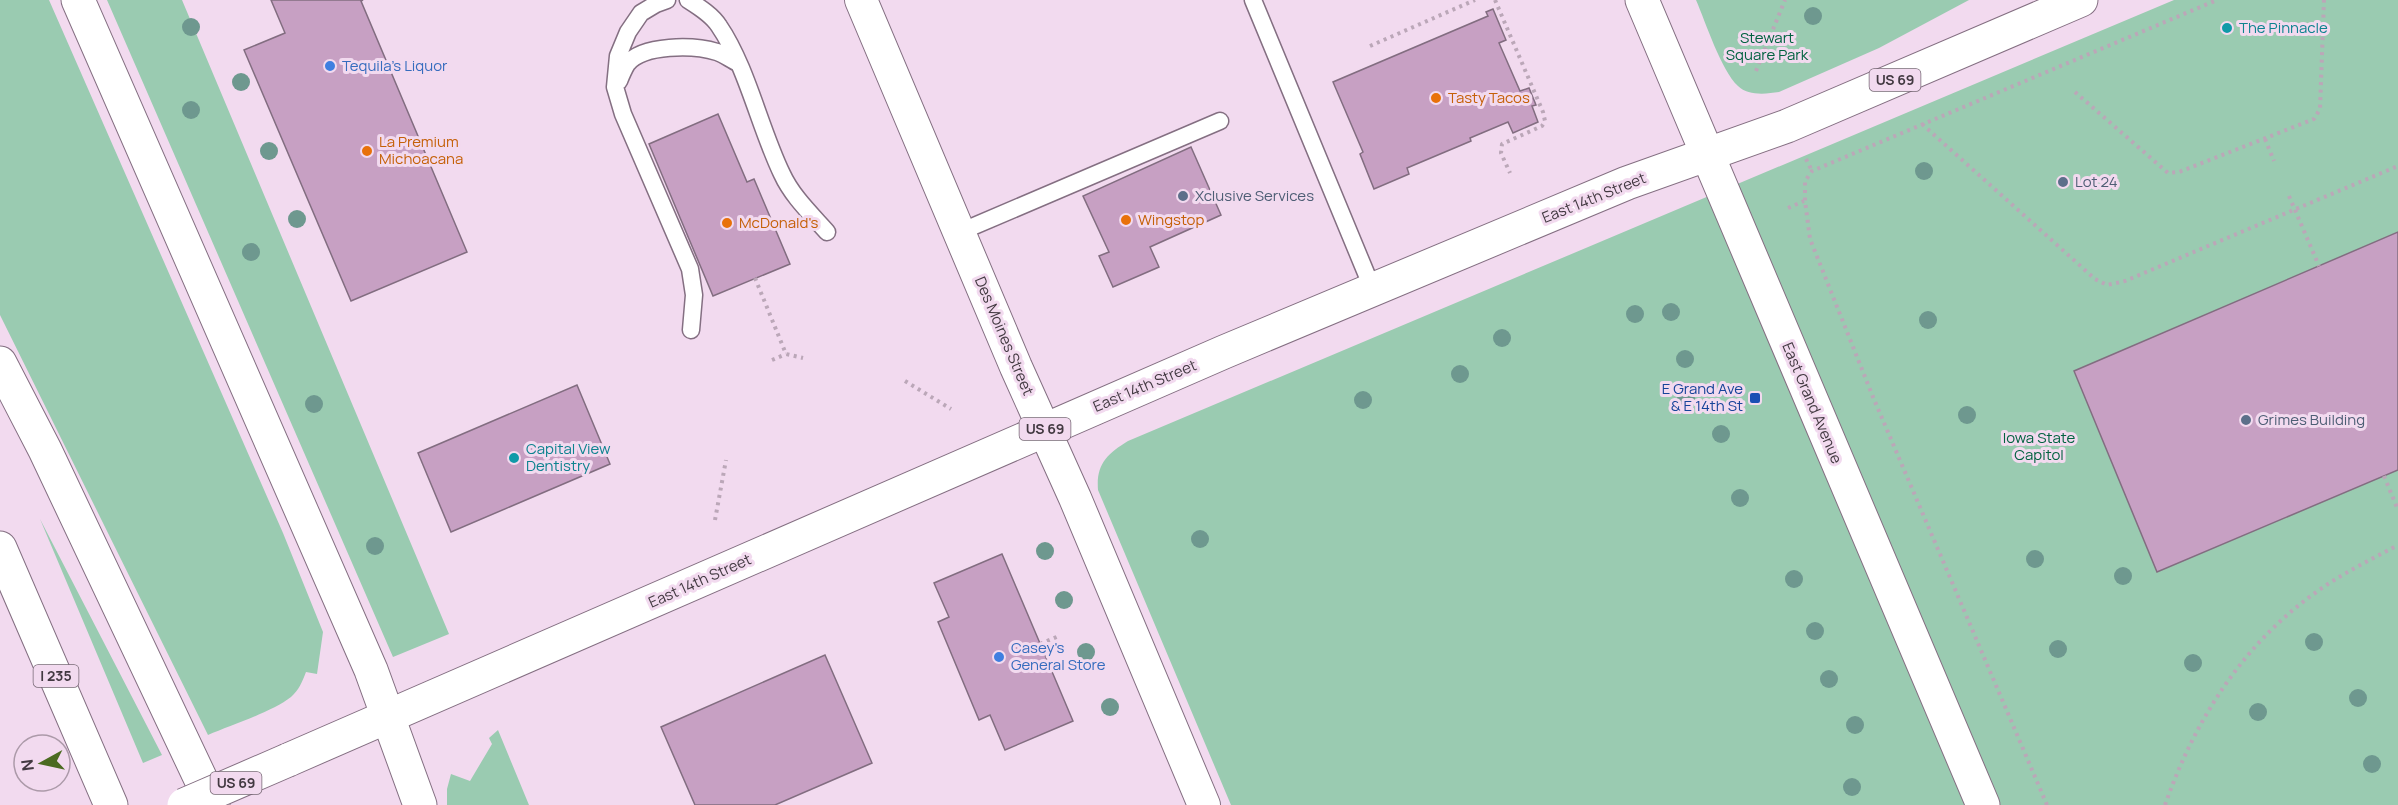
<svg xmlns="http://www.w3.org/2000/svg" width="2398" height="805" font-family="Manrope,sans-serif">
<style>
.green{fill:#9acbb1}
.building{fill:#c7a0c3;stroke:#826d80;stroke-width:1.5}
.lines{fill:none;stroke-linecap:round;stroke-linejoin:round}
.service-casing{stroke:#846f82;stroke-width:19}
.minor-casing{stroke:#846f82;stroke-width:34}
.secondary-casing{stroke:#846f82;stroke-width:35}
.primary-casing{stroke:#846f82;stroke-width:35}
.motorway-casing{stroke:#846f82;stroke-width:35}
.path{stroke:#bba7b8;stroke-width:4;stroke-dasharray:3 4.5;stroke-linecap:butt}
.service{stroke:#fff;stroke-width:16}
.minor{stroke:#fff;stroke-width:32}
.secondary{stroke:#fff;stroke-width:33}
.primary{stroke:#fff;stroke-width:33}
.motorway{stroke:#fff;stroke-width:33}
.primary-bridge-casing{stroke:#846f82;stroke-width:35;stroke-linecap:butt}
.primary-bridge{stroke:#fff;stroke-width:33}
.tree{fill:#6e988f}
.culture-dot{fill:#0f9aa8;stroke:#f2daef;stroke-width:2}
.shop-dot{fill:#3f7fe0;stroke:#f2daef;stroke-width:2}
.food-dot{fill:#e8710a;stroke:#f2daef;stroke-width:2}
.service-dot{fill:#5c6f8a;stroke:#f2daef;stroke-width:2}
.transit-dot{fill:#1a4fb4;stroke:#f2daef;stroke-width:2}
.labels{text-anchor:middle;stroke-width:6;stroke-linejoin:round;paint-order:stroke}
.shield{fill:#f2daef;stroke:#776975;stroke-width:1.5}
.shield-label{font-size:14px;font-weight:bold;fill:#423941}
.culture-label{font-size:15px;fill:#0d838f;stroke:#f2daef;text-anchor:start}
.park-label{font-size:15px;fill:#026240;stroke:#f2daef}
.shop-label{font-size:15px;fill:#366cbe;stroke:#f2daef;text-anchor:start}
.food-label{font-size:15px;fill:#c56008;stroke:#f2daef;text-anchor:start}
.service-label{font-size:15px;fill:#4e5e75;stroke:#f2daef;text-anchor:start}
.street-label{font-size:15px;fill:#423941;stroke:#f2daef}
.transit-label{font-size:15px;fill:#164399;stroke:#f2daef;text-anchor:end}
</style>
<rect width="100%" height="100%" fill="#f2daef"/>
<path class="green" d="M0,0H49L283,533L323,632L317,674L306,672C302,682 299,690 291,697C272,712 231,725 208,735L0,315Z
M107,0H182L449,634L393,657Z
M1696,0H1969L1879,48L1779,92C1766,94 1748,96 1738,86C1721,70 1706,23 1696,0Z
M2174,0H2398V805H1231L1098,490C1096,464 1107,454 1128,441Z
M40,519L162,755L143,763Z
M498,730L529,805H447V789L451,774L470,781L492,744L489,738Z"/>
<path class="building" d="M271,0H363L361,1L467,252L351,301L244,50L285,33Z
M1493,9L1506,40L1499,43L1520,91L1529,88L1536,105L1532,106L1538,122L1513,133L1508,122L1470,138L1471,141L1407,168L1409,174L1374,189L1360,154L1363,152L1333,82L1488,16L1486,12Z
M718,114L747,182L754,179L790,264L713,296L649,144Z
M1191,147L1221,215L1150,247L1159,267L1113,287L1099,256L1109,252L1083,196Z
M2398,232V470L2157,572L2074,371Z
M577,385L610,464L451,532L418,453Z
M1002,554L1073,721L1005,750L990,715L979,720L938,622L949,617L934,583Z
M825,655L872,763L775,805H695L661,727Z"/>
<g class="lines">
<defs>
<path id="service" d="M667,0L656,4L641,13L628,32L618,56L615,87L623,114L690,269L694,295L691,330
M688,0C699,7 712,15 719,26C747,67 760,129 782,174C792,196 811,214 827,232
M1253,0L1373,290
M619,81C621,76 624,69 627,64C643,44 694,45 717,52C724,54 731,60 738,63
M960,232L1220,121"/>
<path id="minor" d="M861,0L1016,367L1075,498L1204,805"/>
<path id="secondary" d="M1642,0L1983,805"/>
<path id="primary" d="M288,760L1224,352L1627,183L1787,126L2081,0"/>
<path id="motorway" d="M78,0L371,670L420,805
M0,363L45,450L213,805
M0,548L111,805"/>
</defs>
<use href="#service" class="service-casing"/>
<use href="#minor" class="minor-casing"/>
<use href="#secondary" class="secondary-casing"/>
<use href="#primary" class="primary-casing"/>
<use href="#motorway" class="motorway-casing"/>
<path class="path" d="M1495,0L1543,112L1545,121L1542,126L1502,144L1501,153L1510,173
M1370,46L1475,0
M1756,71L1785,0
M2075,92L2168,173L2179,172L2314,119L2320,109L2324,0
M1922,124L2095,279L2107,285L2125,281L2398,166
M2265,139L2274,161
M1806,159L1812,171
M2289,196L2319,266
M1788,208L1804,201
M755,278L786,354L803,358
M772,360L786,354
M905,381L951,409
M2384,476L2398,510
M715,520L726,460
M1040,644L1059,636
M2047,805L1873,397L1810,239L1805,201V181L1812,171L2217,0
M2165,805C2194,722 2242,645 2315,593C2341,574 2370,560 2398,545"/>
<use href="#service" class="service"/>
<use href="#minor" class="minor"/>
<use href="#secondary" class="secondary"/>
<use href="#primary" class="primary"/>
<use href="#motorway" class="motorway"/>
<defs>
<path id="primary-bridge" d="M184,805L288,760"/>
</defs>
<use href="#primary-bridge" class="primary-bridge-casing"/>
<use href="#primary-bridge" class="primary-bridge"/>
</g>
<g class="tree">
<circle cx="1813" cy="16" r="9"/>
<circle cx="191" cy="27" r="9"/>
<circle cx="241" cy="82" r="9"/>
<circle cx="191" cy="110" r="9"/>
<circle cx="269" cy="151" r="9"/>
<circle cx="1924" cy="171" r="9"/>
<circle cx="297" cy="219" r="9"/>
<circle cx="251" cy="252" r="9"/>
<circle cx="1671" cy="312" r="9"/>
<circle cx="1635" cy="314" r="9"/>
<circle cx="1928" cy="320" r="9"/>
<circle cx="1502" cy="338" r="9"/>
<circle cx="1685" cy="359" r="9"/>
<circle cx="1460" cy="374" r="9"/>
<circle cx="1686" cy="399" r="9"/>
<circle cx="1363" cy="400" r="9"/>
<circle cx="314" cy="404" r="9"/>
<circle cx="1967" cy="415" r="9"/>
<circle cx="1721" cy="434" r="9"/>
<circle cx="1740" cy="498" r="9"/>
<circle cx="1200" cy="539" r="9"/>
<circle cx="375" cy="546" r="9"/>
<circle cx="1045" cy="551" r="9"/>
<circle cx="2035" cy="559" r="9"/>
<circle cx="2123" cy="576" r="9"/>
<circle cx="1794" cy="579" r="9"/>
<circle cx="1064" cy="600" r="9"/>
<circle cx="1815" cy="631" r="9"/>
<circle cx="2314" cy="642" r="9"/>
<circle cx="2058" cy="649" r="9"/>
<circle cx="1086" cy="652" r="9"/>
<circle cx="2193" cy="663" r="9"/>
<circle cx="1829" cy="679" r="9"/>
<circle cx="2358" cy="698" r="9"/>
<circle cx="1110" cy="707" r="9"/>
<circle cx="2258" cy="712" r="9"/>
<circle cx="1855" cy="725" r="9"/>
<circle cx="2372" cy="764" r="9"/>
<circle cx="1852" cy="787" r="9"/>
</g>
<g class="culture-dot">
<circle cx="2227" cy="28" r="6"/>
<circle cx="514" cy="458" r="6"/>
</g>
<g class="shop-dot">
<circle cx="330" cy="66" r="6"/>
<circle cx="999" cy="657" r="6"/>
</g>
<g class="food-dot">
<circle cx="1436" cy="98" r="6"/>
<circle cx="367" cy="151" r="6"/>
<circle cx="1126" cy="220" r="6"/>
<circle cx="727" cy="223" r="6"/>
</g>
<g class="service-dot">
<circle cx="2063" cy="182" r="6"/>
<circle cx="1183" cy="196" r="6"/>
<circle cx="2246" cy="420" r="6"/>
</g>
<rect class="transit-dot" x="1749" y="392" width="12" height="12" rx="3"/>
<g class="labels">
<g class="shield">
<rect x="1869.5" y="69" width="51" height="22" rx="4.5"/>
<rect x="1019.5" y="418" width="51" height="22" rx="4.5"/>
<rect x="33.5" y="665" width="45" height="22" rx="4.5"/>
<rect x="210.5" y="772" width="51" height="22" rx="4.5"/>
</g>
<g class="shield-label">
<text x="1895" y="85">US 69</text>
<text x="1045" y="434">US 69</text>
<text x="56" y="681">I 235</text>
<text x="236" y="788">US 69</text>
</g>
<g class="culture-label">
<text x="2239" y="33">The Pinnacle</text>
<text x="526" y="454">Capital View<tspan x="526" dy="17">Dentistry</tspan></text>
</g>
<g class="park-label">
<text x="1767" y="43">Stewart<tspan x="1767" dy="17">Square Park</tspan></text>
<text x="2039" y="443">Iowa State<tspan x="2039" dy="17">Capitol</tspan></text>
</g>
<g class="shop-label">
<text x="342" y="71">Tequila's Liquor</text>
<text x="1011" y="653">Casey's<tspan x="1011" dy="17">General Store</tspan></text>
</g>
<g class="food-label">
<text x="1448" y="103">Tasty Tacos</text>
<text x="379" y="147">La Premium<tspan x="379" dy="17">Michoacana</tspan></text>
<text x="1138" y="225">Wingstop</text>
<text x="739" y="228">McDonald's</text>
</g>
<g class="service-label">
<text x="2075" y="187">Lot 24</text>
<text x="1195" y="201">Xclusive Services</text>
<text x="2258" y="425">Grimes Building</text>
</g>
<g class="street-label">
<text transform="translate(1594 198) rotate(-22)" y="5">East 14th Street</text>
<text transform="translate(1004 336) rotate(67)" y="5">Des Moines Street</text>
<text transform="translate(1145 386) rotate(-23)" y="5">East 14th Street</text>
<text transform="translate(1812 403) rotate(67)" y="5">East Grand Avenue</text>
<text transform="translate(700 581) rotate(-24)" y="5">East 14th Street</text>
</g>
<g class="transit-label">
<text x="1743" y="394">E Grand Ave<tspan x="1743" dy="17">&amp; E 14th St</tspan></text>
</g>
</g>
<g transform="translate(42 763) rotate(262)"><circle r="28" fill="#f2daef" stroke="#ac9aa9" stroke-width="1.5"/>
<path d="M0-4.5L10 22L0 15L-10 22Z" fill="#4b6b21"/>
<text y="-9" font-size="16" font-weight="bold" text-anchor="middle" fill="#423941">N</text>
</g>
</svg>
